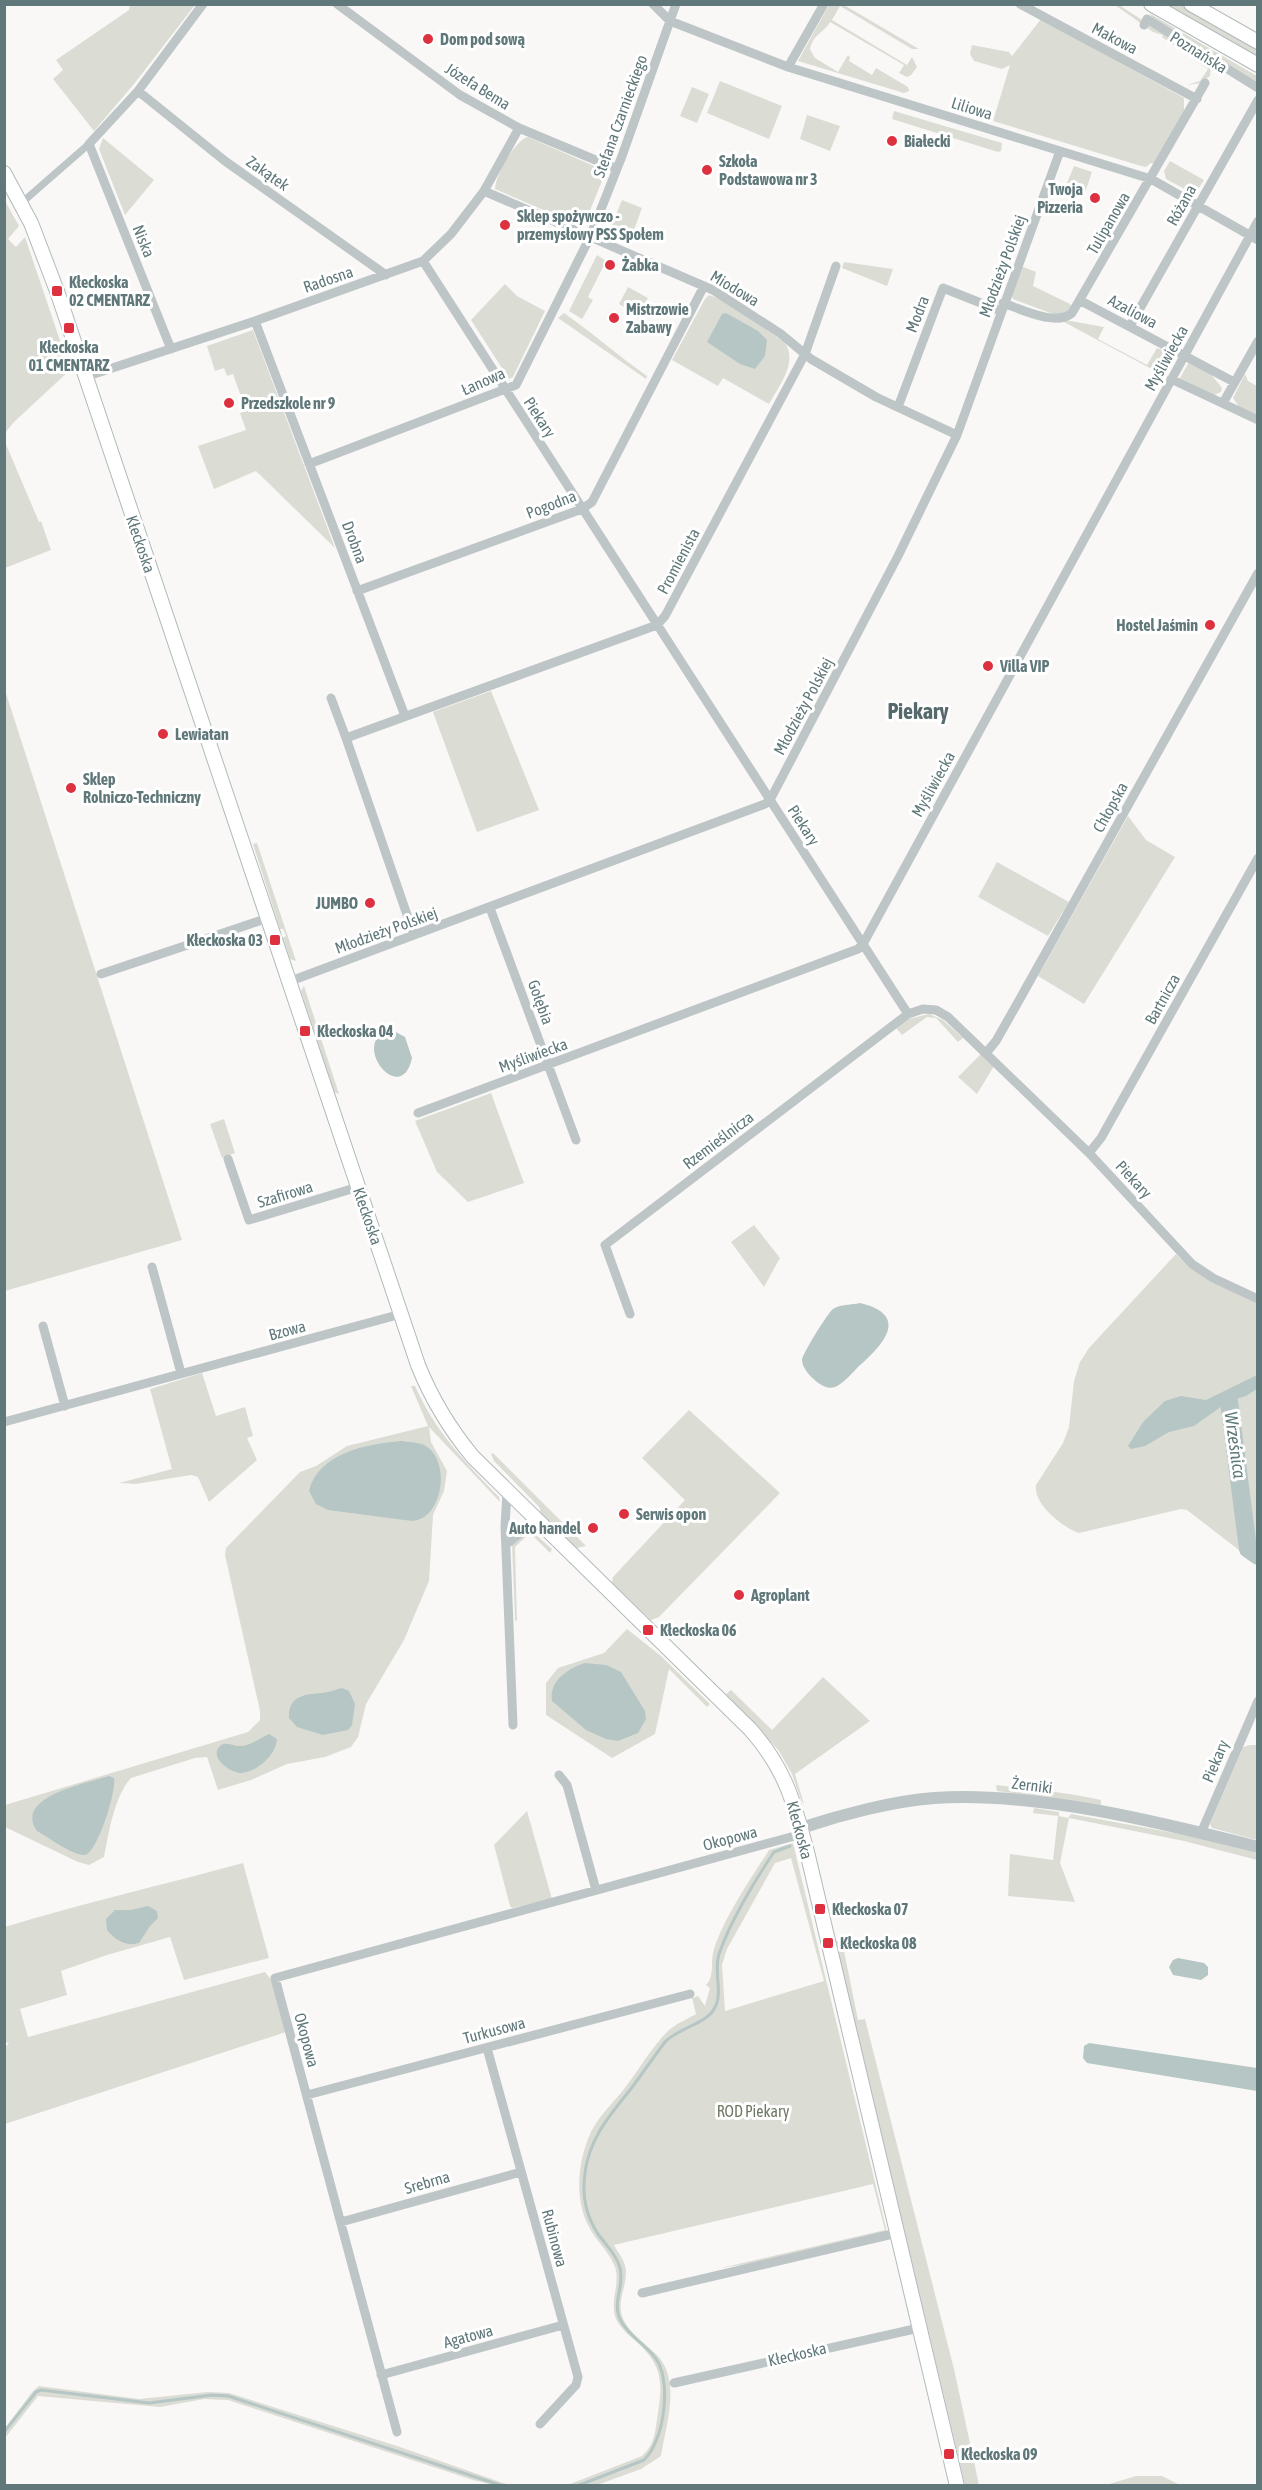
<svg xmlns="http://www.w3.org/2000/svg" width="1262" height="2490" font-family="'Asap Condensed',sans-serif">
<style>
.green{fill:#dbddd5;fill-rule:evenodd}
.water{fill:#b5c6c5}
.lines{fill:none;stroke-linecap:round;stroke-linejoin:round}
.stream{stroke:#b5c6c5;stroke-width:3}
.river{stroke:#b5c6c5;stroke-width:18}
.secondary-casing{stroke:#b0babb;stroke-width:16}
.pedestrian{stroke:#bdc5c6;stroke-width:7}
.minor{stroke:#bdc5c6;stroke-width:9}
.tertiary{stroke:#bdc5c6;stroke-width:12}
.secondary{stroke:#fff;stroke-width:14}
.poi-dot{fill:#de3140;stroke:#fff;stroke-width:2}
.labels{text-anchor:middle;stroke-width:6;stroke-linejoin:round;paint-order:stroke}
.street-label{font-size:16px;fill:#60787a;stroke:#fff}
.poi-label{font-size:16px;font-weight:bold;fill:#60787a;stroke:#fff;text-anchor:start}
.park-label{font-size:16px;fill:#6e7963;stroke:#fff}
.water-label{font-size:18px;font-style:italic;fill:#5f7b79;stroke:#fff}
.district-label{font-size:22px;font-weight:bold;fill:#56696c;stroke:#fff}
</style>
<rect width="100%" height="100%" fill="#f9f8f6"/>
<path class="green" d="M130,5H195L134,84L94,131L53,79L63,70L56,60L129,10Z
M829,5H844L919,49H912L840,6L832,20L907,65L912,57L917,67L911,75L907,77L899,73L904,65L830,22C824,33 813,34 810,49L815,58L838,72L848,55L850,57L849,61L872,75L876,68L908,87L909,91L904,93L798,61Z
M1115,5H1119L1207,62L1211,65L1210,76L1201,83L1186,85L1200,81L1208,69L1162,37L1163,35L1153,32Z
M1164,5H1181L1257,48V57Z
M1149,13L1257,76V85L1155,21Z
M1041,19L1184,98V113L1154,164L1151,163L1146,167L1141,166L993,121L1010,65L1002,69L974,61L970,54L972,45L1009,52L1012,56Z
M720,81L782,106L769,139L707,113Z
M692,87L709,94L697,123L680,116Z
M894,111L1002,143L1001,151L998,152L892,119Z
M807,115L840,126L830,151L800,139Z
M528,137L601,169L599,174L604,176L584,225L579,223L578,225L495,189C495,176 515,140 528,137Z
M103,138L154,180L125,215L99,149Z
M1170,161L1204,180L1197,191L1192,193L1166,179L1164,171Z
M1074,166L1092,172L1084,196L1077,193L1075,197L1063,193Z
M4,199L19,226L8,239L16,247L25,237L70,370L14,422L5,433Z
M622,200L642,208L631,238L610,230Z
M597,255L606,261L588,297L593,300L582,319L569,311Z
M844,262L893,269L887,286L842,268Z
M1021,266L1036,272L1033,286L1070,304L1072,307L1068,314H1053L1013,299L1011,295Z
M505,284L517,296L545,311L513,377L509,379L471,320Z
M628,287L648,298L641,310L633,306L631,311L619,304Z
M709,295L726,301L785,343C798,362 779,386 769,404L723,378L718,386L672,360L705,299Z
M564,313C593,333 618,356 647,376L646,379L558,318Z
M1065,320L1104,327L1098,339L1147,365L1157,348L1176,355L1166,374L1159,373L1064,322Z
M253,330L335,548L256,471L214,489L198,446L246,430L240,413L246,411L233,374L227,376L224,368L215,371L207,346Z
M1189,362L1210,373L1222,388L1221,392L1214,395L1180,378Z
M1245,374L1248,381L1257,386V415L1239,407L1233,398Z
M5,442L39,522L41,521L51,550L5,568Z
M4,687L182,1240L5,1291H4Z
M491,691L539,810L477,832L433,712Z
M1128,816L1146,840L1175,857L1084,1004L1038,976Z
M257,843L296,961L290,959L283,938L286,936L283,929H280L253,844Z
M997,862L1069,902L1048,936L978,897Z
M304,986L339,1094L334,1092L301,991Z
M929,1014L943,1020L963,1038L958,1042L936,1018L927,1017L902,1035L896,1028L908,1019Z
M981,1054L994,1066L977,1094L958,1077Z
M491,1093L524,1183L468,1202L437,1172L415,1121Z
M224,1119L235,1153L222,1158L210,1124Z
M754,1225L780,1258L764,1287L731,1242Z
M1176,1254L1188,1266L1257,1303V1564L1187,1510L1181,1509L1079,1533C1062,1527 1033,1504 1036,1485L1063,1443L1069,1427L1074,1381L1080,1362L1089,1348Z
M202,1373L216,1416L245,1407L253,1436L247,1438L257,1460L209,1502L198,1477L191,1475L136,1484L119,1483L172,1469L150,1389Z
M411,1386H415C435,1431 465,1462 499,1497L500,1502L429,1427L431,1442L447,1471L444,1491L433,1515L429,1581L404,1640L366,1704L358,1737L351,1747L325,1757L287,1764L251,1780L218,1790L207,1757L195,1758L131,1778C114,1797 109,1832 104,1857L89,1865L78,1862L5,1827V1805L248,1732L260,1720V1711L225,1555L226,1548L300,1472L316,1466L347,1446L428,1426Z
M689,1410L780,1493L659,1617L651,1620L612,1583L613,1577L685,1500L642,1458Z
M493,1453L586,1546L577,1548L563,1537L566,1533L560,1527L556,1530L540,1512V1508L494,1461L491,1454Z
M529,1529L552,1549L550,1553L530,1533L515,1547L517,1621L515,1620L512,1544Z
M627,1629L661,1656L710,1704L707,1707L669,1669L655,1734L612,1758L546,1715V1683L558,1668L604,1653Z
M823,1677L870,1721L795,1774L804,1804L801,1800L792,1774L779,1751L726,1694L731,1690L772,1730Z
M1250,1745H1257V1840L1212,1828L1210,1824L1243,1747Z
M996,1785C1031,1789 1066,1792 1101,1800V1805L997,1791Z
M1034,1808L1059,1812V1816L1068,1818L1071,1814L1196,1837L1257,1853V1860L1184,1841L1069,1818L1060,1863L1075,1902L1008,1896L1010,1854L1053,1860L1058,1816L1033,1813Z
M527,1811L552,1899L512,1908L510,1906L494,1845Z
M793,1843L887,2232L753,2263L721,2268L885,2230L873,2184L614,2245C618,2253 625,2260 626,2270C627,2286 617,2300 622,2316C627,2331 644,2343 656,2354C682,2380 666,2424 661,2456L641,2469L597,2485L565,2486L642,2456C654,2445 655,2434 657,2419C662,2387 665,2369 639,2344C631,2337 623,2331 617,2321C608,2303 621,2285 615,2267C609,2251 595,2240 588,2225C574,2197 578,2160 591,2132C598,2117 614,2102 624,2089C638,2071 653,2045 669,2030C676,2024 687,2019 696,2014L692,1998L698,1996L705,2006L710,1988L706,1985C715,1977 710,1961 714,1949C725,1916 750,1880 769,1850ZM791,1858L824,1981L725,2011L722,1965L727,1949L775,1863Z
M243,1863L269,1958L184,1980L170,1937L107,1955L61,1971L67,1995L20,2009L28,2037L265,1972L272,1981L286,2032L5,2124V2048L9,2042L5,2043V1927C83,1903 163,1885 243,1863Z
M837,1941H842L858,2020L865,2019L954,2369L979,2485H965L836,1943Z
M39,2386L139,2399L208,2392L229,2393L397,2446L509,2485H494L473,2480L228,2400L204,2399L160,2407L38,2396L5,2438V2428L33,2391Z
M1136,2476H1162L1180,2485H1106Z"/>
<path class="water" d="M726,313L758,331L767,340L765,356L755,369L740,364L707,342L722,314Z
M394,1031L405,1037L412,1058C403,1100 365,1061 376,1040Z
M860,1303C910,1315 884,1344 859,1366C852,1373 844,1383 835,1387C832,1388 828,1388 826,1387C817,1384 802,1370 802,1360C803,1353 827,1314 833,1309C840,1304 852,1305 860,1303Z
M1257,1375V1389L1246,1396L1229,1401L1194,1426L1169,1432L1145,1446L1131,1449L1128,1446L1143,1422L1165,1401L1181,1396L1206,1400Z
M401,1441C408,1442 417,1442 424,1445C452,1459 443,1520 412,1521L328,1510L316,1504L309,1491C318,1453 367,1444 401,1441Z
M585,1663L606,1665L621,1672L645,1711L646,1719L638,1733L618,1741L606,1739L586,1730L552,1701C549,1680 568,1669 585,1663Z
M342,1688L349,1691L355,1704L352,1725L348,1730L323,1735L297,1727L289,1718C288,1692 310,1695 328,1692C333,1691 337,1689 342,1688Z
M269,1734L277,1739C276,1755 258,1771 242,1773C231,1774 208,1757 220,1746C225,1741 233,1746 238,1746C249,1747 260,1738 269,1734Z
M109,1776L114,1778C117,1790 97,1855 84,1855C72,1855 48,1837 37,1831C13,1797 87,1783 109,1776Z
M148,1906L157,1911L158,1918L150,1926L139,1943C126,1947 115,1940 107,1930L106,1919L115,1910H131Z
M1178,1958L1204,1963L1208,1967V1975L1201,1980L1173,1975L1169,1967L1173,1960Z
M1089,2043L1257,2068V2091L1087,2063L1083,2058L1084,2046Z"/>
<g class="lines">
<path class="stream" d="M4,2432L36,2392L41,2390L149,2403L212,2395L228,2396L503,2486
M577,2486L644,2460C664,2441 671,2386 658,2362C649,2346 630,2338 621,2321C611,2303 625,2286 620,2268C616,2254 606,2245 598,2234C586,2216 582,2194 585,2173C589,2139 609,2116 630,2090C642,2074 653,2058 665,2042C678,2028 706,2024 714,2009C724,1993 713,1972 719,1954C730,1922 755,1880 774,1852L790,1846"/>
<path class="river" d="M1229,1401L1248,1549L1258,1556"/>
<defs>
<path id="secondary" d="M1151,4L1258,65
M1191,4L1258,42
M4,173L31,223L57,291L418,1365C432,1400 449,1428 473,1457L750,1729C786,1769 795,1805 808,1856L957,2486"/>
</defs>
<use href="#secondary" class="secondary-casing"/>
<path class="pedestrian" d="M26,199L89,144"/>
<path class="minor" d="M337,4L460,95L519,128L617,169
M653,4L670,21L788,67L1151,179L1258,240
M1020,4L1197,99
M1144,25L1147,19L1258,88
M788,67L824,4
M138,91L225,161L386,275
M484,191L713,290L781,334L811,359L876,397L957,435
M423,261L908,1014
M1081,301L1234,382
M1003,303C1021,309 1056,327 1072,313L1205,83
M255,321L405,716
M1130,326L1258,100
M171,349L89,144L138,91L203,4
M85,377L255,321L423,261L451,234L484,191L519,128
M1171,379L1258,420
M1223,403L1258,341
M898,407L943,288L1001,311
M309,464L516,385L590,237L622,156L676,4
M357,591L582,509L592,502L704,286
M331,698L346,738
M490,908L576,1140
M414,935L346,738L657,625L665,616L805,354L836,266
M101,974L268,918
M288,982L765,804L770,800L898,556L957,435L1060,151
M986,1053L996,1041L1017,1004L1258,573
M418,1113L858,949L863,944L1258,221
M1089,1153L1101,1138L1258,858
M228,1159L249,1220L358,1187
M152,1267L181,1373
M630,1314L605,1245L908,1014L923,1009L936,1010L948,1017L1089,1153L1192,1264L1213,1278L1258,1299
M43,1326L65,1406
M4,1422L401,1314
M507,1492L505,1526L513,1725
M508,1543L536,1520
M559,1775L567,1785L596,1890
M1201,1833L1258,1701
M487,2048L578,2377L576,2385L540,2424
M307,2095L690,1994
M341,2222L521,2172
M642,2293L897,2233
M381,2375L563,2325
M674,2383L919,2328
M397,2432L275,1978L802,1834"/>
<path class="tertiary" d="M801,1828C840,1815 893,1801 934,1798C1036,1791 1159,1822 1258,1847"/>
<use href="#secondary" class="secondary"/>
</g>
<g class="poi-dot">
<circle cx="428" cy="39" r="6"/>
<circle cx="892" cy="141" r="6"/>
<circle cx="707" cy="170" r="6"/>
<circle cx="1095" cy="198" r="6"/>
<circle cx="505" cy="225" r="6"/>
<circle cx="610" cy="265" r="6"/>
<rect x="51" y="285" width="12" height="12" rx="3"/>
<circle cx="614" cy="318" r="6"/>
<rect x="63" y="322" width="12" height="12" rx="3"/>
<circle cx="229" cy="403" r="6"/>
<circle cx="1210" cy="625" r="6"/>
<circle cx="988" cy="666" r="6"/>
<circle cx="163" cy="734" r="6"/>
<circle cx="71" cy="788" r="6"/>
<circle cx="370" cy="903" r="6"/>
<rect x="269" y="934" width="12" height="12" rx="3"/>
<rect x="299" y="1025" width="12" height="12" rx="3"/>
<circle cx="624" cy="1514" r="6"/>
<circle cx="593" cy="1528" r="6"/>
<circle cx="739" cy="1595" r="6"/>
<rect x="642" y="1624" width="12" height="12" rx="3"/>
<rect x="814" y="1903" width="12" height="12" rx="3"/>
<rect x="822" y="1937" width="12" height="12" rx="3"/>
<rect x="943" y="2448" width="12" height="12" rx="3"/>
</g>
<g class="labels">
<g class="street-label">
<text transform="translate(1115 38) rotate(28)" y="6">Makowa</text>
<text transform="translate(1199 52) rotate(32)" y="6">Poznańska</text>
<text transform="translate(478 86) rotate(32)" y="6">Józefa Bema</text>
<text transform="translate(972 108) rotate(17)" y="6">Liliowa</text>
<text transform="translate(620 116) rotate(-70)" y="6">Stefana Czarnieckiego</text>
<text transform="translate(268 173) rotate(35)" y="6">Zakątek</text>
<text transform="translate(1181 205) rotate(-61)" y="6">Różana</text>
<text transform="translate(1108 223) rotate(-60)" y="6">Tulipanowa</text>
<text transform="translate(144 241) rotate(68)" y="6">Niska</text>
<text transform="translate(1002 266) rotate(-70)" y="6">Młodzieży Polskiej</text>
<text transform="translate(328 279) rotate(-19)" y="6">Radosna</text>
<text transform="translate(735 288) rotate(31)" y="6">Miodowa</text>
<text transform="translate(1133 311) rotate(28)" y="6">Azaliowa</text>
<text transform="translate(917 314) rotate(-69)" y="6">Modra</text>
<text transform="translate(1166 358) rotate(-61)" y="6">Myśliwiecka</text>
<text transform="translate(483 381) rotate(-24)" y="6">Łanowa</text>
<text transform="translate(540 417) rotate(57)" y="6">Piekary</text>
<text transform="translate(551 504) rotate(-21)" y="6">Pogodna</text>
<text transform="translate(355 542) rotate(69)" y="6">Drobna</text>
<text transform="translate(141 544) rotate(71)" y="6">Kłeckoska</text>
<text transform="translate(678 561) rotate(-62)" y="6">Promienista</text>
<text transform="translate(803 706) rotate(-62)" y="6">Młodzieży Polskiej</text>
<text transform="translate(933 784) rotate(-61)" y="6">Myśliwiecka</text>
<text transform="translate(1110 807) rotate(-61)" y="6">Chłopska</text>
<text transform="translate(804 825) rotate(57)" y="6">Piekary</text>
<text transform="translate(386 930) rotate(-20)" y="6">Młodzieży Polskiej</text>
<text transform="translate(1162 999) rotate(-61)" y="6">Bartnicza</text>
<text transform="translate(541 1002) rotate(70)" y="6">Gołębia</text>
<text transform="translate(533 1055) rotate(-20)" y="6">Myśliwiecka</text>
<text transform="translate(718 1140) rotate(-37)" y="6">Rzemieślnicza</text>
<text transform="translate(1134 1179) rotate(47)" y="6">Piekary</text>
<text transform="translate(285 1194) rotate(-17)" y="6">Szafirowa</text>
<text transform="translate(368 1216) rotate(71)" y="6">Kłeckoska</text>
<text transform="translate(287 1330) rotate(-15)" y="6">Bzowa</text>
<text transform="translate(1215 1761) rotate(-67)" y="6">Piekary</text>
<text transform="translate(1032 1785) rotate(7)" y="6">Żerniki</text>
<text transform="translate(800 1830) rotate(75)" y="6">Kłeckoska</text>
<text transform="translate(730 1838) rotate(-15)" y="6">Okopowa</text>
<text transform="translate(494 2030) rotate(-15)" y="6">Turkusowa</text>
<text transform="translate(307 2040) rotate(75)" y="6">Okopowa</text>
<text transform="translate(427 2182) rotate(-16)" y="6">Srebrna</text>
<text transform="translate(555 2238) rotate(75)" y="6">Rubinowa</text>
<text transform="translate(468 2336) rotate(-15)" y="6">Agatowa</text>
<text transform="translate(797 2354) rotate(-13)" y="6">Kłeckoska</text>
</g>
<g class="poi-label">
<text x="440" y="45">Dom pod sową</text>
<text x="904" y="147">Białecki</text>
<text x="719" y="167">Szkoła<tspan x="719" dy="18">Podstawowa nr 3</tspan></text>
<text x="1083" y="195" text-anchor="end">Twoja<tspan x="1083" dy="18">Pizzeria</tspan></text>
<text x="517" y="222">Sklep spożywczo -<tspan x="517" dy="18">przemysłowy PSS Społem</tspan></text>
<text x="622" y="271">Żabka</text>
<text x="69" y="288">Kłeckoska<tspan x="69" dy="18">02 CMENTARZ</tspan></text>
<text x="626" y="315">Mistrzowie<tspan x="626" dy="18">Zabawy</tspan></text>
<text x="69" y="353" text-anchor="middle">Kłeckoska<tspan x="69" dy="18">01 CMENTARZ</tspan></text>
<text x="241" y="409">Przedszkole nr 9</text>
<text x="1198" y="631" text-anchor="end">Hostel Jaśmin</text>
<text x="1000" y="672">Villa VIP</text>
<text x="175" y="740">Lewiatan</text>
<text x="83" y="785">Sklep<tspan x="83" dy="18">Rolniczo-Techniczny</tspan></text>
<text x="358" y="909" text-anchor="end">JUMBO</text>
<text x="263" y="946" text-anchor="end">Kłeckoska 03</text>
<text x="317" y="1037">Kłeckoska 04</text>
<text x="636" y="1520">Serwis opon</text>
<text x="581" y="1534" text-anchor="end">Auto handel</text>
<text x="751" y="1601">Agroplant</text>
<text x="660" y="1636">Kłeckoska 06</text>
<text x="832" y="1915">Kłeckoska 07</text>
<text x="840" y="1949">Kłeckoska 08</text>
<text x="961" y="2460">Kłeckoska 09</text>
</g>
<g class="park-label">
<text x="753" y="2117">ROD Piekary</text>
</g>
<g class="water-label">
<text transform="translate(1235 1445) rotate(82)" y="6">Wrześnica</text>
</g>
<g class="district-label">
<text x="918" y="719">Piekary</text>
</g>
</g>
<rect width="1262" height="2490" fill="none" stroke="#60787a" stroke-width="12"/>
</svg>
